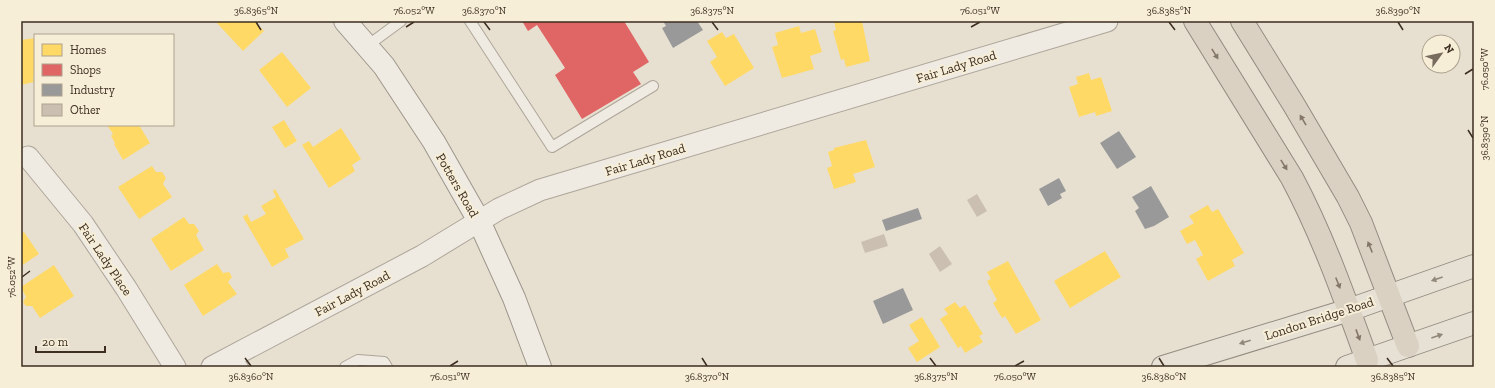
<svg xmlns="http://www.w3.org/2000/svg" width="1495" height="388" font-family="'Zilla Slab',serif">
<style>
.homes{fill:#ffd966}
.shops{fill:#e06666}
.industry{fill:#999}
.building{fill:#cbbfb2}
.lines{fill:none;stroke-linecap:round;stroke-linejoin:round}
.lane-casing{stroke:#ada599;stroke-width:12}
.street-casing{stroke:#ada599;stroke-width:23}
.secondary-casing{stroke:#9c958a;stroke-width:24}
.primary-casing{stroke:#928b80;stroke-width:24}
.highway-casing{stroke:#928b80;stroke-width:24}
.lane{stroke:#efebe3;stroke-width:10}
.street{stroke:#efebe3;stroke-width:21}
.secondary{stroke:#efebe3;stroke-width:22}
.primary{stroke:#e6e1d4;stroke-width:22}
.highway{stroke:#dad1c2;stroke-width:22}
.oneway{fill:#847769}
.oneway2{fill:#92887a}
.ticks{fill:none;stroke:#3d2e20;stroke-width:1.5}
.labels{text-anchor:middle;stroke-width:4;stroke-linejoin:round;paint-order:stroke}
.street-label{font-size:13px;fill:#3d2e20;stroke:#f7eed8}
.neatline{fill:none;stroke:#3d2e20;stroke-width:1.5}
.ticks-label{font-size:10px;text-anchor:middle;fill:#3d2e20}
</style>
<rect width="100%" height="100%" fill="#e7e0d1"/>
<path class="homes" d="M215,21H254L264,31L243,51Z
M834,21H862L870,61L846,67L844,59L841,60L833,31L836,30Z
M799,26L801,33L815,29L822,52L810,56L814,69L782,78L772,47L778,45L775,33Z
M722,32L726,38L734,34L754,68L725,86L710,62L717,57L707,41Z
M35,38V76H33L34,82L21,85V40Z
M282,52L311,88L287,107L259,70Z
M1089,73L1091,80L1101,77L1112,111L1096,116L1095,112L1079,117L1069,87L1078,84L1076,77Z
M284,120L297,141L285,148L272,127Z
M107,125H139L150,143L123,160L114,144L115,143L111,136L113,134Z
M341,128L361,159L352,165L355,171L329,188L302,145L309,141L313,147Z
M866,140L875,167L853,174L856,182L834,189L827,168L832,166L828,152L834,150V148Z
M152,166L156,172H162L166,178L163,184L172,197L139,219L118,187Z
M275,189L304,239L285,249L289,257L272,267L243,217L247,214L251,222L266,214L261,206L276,197L273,191Z
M1208,205L1212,212L1218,209L1244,253L1232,260L1235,266L1208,281L1196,259L1203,255L1195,240L1187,244L1180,231L1194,223L1189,216Z
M184,217L189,224H194L199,231L196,235L204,250L171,271L151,239Z
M24,232L39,254L21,266V234Z
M1105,251L1121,277L1070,308L1054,281Z
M1008,261L1041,320L1016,334L1005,316L1002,318L993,303L997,300L987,281L991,279L987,272Z
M217,264L223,273L229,272L232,277L228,282L237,294L203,316L184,285Z
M54,265L74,296L40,318L32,306H26L23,302L26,297L21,287Z
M955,302L960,308L965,305L983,334L979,336L983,342L965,353L961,346L958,348L940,319L948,314L944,309Z
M922,317L940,347L917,362L908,348L919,341L909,325Z"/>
<path class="shops" d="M522,21H624L649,62L633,72L641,84L582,119L555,75L565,68L537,25L528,31Z"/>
<path class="industry" d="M663,21H697L703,30L673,48L662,28L666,26Z
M1119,131L1136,157L1117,169L1100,143Z
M1059,178L1066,191L1060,194L1062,198L1048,206L1039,189Z
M1151,186L1169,217L1154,226L1145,229L1135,211L1139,208L1132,197Z
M918,208L922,219L886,231L882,220Z
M903,288L913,310L883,324L873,301Z"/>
<path class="building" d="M977,194L987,211L977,217L967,200Z
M884,234L888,246L865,253L861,242Z
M940,246L952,264L940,272L929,254Z"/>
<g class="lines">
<defs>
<path id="lane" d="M470,21L552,147L653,86
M367,46L401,21
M235,355L243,367
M345,367L358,360L384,362L387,367"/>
<path id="street" d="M28,157L83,224L126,288L175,367
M212,367L422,256L499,209L540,190L1107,21"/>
<path id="secondary" d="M345,21L384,66L434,142L479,221L514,298L540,367"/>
<path id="primary" d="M1163,367L1349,310L1474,266
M1347,367L1474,323"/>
<path id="highway" d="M1195,21L1292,178C1323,236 1345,299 1367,360
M1242,21L1294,105L1348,197L1361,223L1408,346"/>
</defs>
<use href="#lane" class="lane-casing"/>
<use href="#street" class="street-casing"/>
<use href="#secondary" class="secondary-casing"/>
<use href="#primary" class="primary-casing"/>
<use href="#highway" class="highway-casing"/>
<use href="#lane" class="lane"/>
<use href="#street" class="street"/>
<use href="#secondary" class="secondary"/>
<use href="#primary" class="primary"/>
<use href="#highway" class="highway"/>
</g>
<defs><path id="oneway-solid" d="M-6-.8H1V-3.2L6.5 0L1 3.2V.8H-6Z"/></defs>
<g class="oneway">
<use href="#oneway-solid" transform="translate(1215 54) rotate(58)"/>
<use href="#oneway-solid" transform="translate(1303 120) rotate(-121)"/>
<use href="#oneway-solid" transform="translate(1284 165) rotate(58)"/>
<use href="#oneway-solid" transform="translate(1370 247) rotate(-112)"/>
<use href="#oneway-solid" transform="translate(1338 283) rotate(68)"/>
<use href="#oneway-solid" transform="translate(1358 335) rotate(70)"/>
</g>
<g class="oneway2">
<use href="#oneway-solid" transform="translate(1437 279) rotate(161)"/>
<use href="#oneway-solid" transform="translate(1437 336) rotate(-19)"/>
<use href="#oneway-solid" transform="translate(1245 342) rotate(163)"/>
</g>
<path class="ticks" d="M256,22L261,30M484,22L490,30M712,22L718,30M1169,22L1175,30M1398,22L1403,30M406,27L414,22M971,27L980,22M1465,74L1473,69M1468,130L1473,138M22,277L30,271M245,358L251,366M702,358L707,366M930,358L936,366M1159,358L1164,366M1387,358L1393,366M450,366L458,361M1015,366L1024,361"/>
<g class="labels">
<g class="street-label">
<text transform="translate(956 66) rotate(-17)" y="5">Fair Lady Road</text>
<text transform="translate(645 159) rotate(-17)" y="5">Fair Lady Road</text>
<text transform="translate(458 185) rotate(60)" y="5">Potters Road</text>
<text transform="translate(106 259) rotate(56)" y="5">Fair Lady Place</text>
<text transform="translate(352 293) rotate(-28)" y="5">Fair Lady Road</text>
<text transform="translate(1319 318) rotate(-18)" y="5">London Bridge Road</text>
</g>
</g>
<rect width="1495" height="388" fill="none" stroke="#f7eed8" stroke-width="44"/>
<rect x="34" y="34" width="140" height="92" fill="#f7eed8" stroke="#ada18e"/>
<rect x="42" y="44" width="20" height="12" fill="#ffd966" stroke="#ada18e"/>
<text x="70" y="54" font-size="12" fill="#3d2e20">Homes</text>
<rect x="42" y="64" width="20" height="12" fill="#e06666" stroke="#ada18e"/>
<text x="70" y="74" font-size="12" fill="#3d2e20">Shops</text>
<rect x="42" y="84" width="20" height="12" fill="#999999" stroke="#ada18e"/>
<text x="70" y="94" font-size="12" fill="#3d2e20">Industry</text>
<rect x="42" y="104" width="20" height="12" fill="#cbbfb2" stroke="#ada18e"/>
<text x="70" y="114" font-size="12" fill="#3d2e20">Other</text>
<g transform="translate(1441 54) rotate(57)"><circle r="19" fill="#f7eed8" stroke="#ada18e"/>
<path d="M0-3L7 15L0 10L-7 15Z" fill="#786c5e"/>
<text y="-6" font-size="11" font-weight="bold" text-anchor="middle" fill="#3d2e20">N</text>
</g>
<path d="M36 346v6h69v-6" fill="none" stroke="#3d2e20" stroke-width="2"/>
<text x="42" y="346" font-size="12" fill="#3d2e20" stroke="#f7eed8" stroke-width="3" paint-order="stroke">20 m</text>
<rect x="22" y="22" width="1451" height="344" class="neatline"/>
<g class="ticks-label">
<text x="256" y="14">36.8365°N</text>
<text x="414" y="14">76.052°W</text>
<text x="484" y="14">36.8370°N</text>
<text x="712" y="14">36.8375°N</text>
<text x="980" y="14">76.051°W</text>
<text x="1169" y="14">36.8385°N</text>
<text x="1398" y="14">36.8390°N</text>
<text transform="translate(1484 69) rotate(-90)" y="4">76.050°W</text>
<text transform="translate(1484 138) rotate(-90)" y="4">36.8390°N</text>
<text transform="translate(11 277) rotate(-90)" y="4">76.052°W</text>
<text x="251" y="380">36.8360°N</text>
<text x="450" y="380">76.051°W</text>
<text x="707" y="380">36.8370°N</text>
<text x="936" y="380">36.8375°N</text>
<text x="1015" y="380">76.050°W</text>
<text x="1164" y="380">36.8380°N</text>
<text x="1393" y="380">36.8385°N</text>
</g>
</svg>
